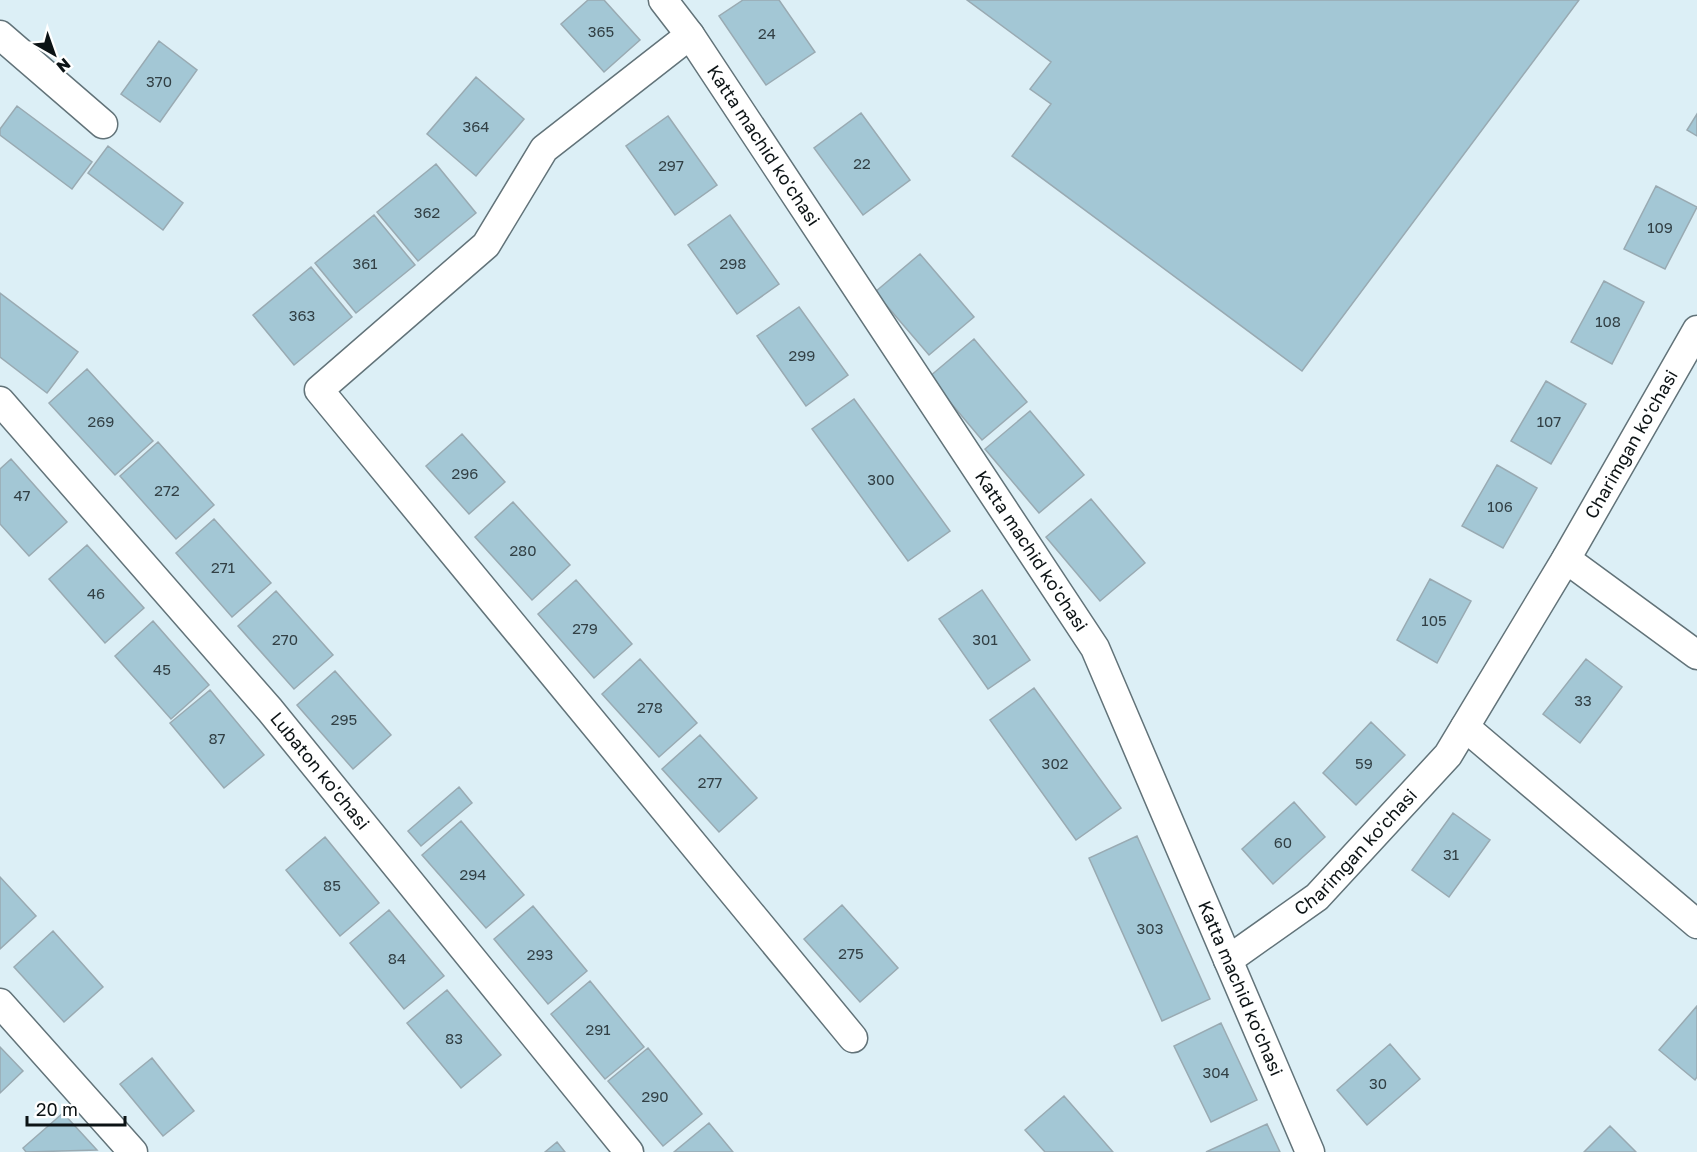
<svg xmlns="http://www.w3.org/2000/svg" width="1697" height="1152" font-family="'Golos Text',sans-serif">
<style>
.building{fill:#a3c7d5;stroke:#99aab2;stroke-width:1.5}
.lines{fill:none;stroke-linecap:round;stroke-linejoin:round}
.minor-casing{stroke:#627379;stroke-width:31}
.minor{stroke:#fff;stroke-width:28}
.labels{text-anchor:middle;stroke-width:6;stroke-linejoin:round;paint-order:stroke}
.number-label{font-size:15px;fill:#324045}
.street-label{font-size:18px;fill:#0c1315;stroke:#fff}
</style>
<rect width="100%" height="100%" fill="#dceff6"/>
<path class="building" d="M588,0H604L640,40L604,72L561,24Z
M743,0H779L815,52L766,85L719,16Z
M967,0H1579L1302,371L1012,156L1051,104L1030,89L1051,62Z
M159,41L197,70L160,122L121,94Z
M476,77L524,119L476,176L427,134Z
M17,106L92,162L72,189L0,135V129Z
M861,113L910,180L863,215L814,148Z
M1697,114V136L1687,130Z
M668,116L717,185L675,215L626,146Z
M108,146L183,203L163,230L88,173Z
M436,164L476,213L418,261L377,212Z
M1656,186L1697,207L1665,269L1624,249Z
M374,215L415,265L356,313L315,263Z
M730,215L779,284L737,314L688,245Z
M920,254L974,317L929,355L875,292Z
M311,267L352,317L294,365L253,315Z
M1604,281L1644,302L1612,364L1571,342Z
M0,293L78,352L47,393L0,357Z
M799,307L848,375L806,406L757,336Z
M974,339L1027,402L982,440L929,377Z
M87,369L153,441L115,475L49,403Z
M1546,381L1586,404L1551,464L1511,441Z
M854,399L950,531L908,561L812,429Z
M1030,411L1084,475L1039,513L985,449Z
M462,434L505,482L469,514L426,466Z
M158,442L214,505L176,539L120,476Z
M11,459L67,522L29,556L0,524V469Z
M1497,465L1537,488L1503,548L1462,526Z
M1091,499L1145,563L1100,601L1046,537Z
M513,502L570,565L532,600L475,537Z
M214,519L271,583L232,617L176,553Z
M87,545L144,608L105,643L49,579Z
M1430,579L1471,601L1437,663L1397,640Z
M576,580L632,644L594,678L538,614Z
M982,590L1030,660L988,689L939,619Z
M276,591L333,655L294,689L238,626Z
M153,621L209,685L171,719L115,656Z
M640,659L697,723L659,757L602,694Z
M1586,659L1622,687L1580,743L1543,714Z
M335,671L391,735L353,769L297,705Z
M1034,688L1121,808L1076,840L990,720Z
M210,690L264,755L224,788L170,723Z
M1371,722L1405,755L1356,805L1323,773Z
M700,735L757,798L719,832L662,769Z
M459,787L472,803L421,846L408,831Z
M1294,802L1325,837L1273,884L1242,849Z
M1453,813L1490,840L1449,897L1412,870Z
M461,821L524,895L486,928L422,855Z
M1137,836L1210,999L1162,1021L1089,858Z
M325,837L379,903L340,936L286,870Z
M0,877L36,916L0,949Z
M842,905L898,968L860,1002L804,939Z
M533,906L587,971L548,1004L494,939Z
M389,910L444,976L404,1009L350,943Z
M53,931L103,987L64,1022L14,967Z
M590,981L644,1047L605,1079L551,1014Z
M447,990L501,1055L461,1088L407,1023Z
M1697,1006V1077L1695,1080L1659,1050Z
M1221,1023L1257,1100L1211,1122L1174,1046Z
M1390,1044L1420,1079L1367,1125L1337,1090Z
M0,1047L23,1071L0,1093Z
M648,1048L702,1114L663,1146L608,1081Z
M152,1058L194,1111L163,1136L120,1084Z
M1064,1096L1113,1152H1045L1025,1130Z
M63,1113L97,1150L26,1152L23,1148Z
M709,1123L733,1152H674Z
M1267,1124L1280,1152H1206Z
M1610,1126L1636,1152H1584Z
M557,1142L565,1152H545Z"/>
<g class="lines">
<defs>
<g id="minor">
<path id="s1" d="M663,0L690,35L1095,648L1310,1152"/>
<path d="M0,35L103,124"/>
<path d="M690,35L544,149L486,245L319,390L853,1038"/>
<path id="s2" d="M0,401L270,710L629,1152"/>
<path d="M1566,559L1697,655"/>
<path d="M1465,727L1697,924"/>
<path id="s3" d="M1228,960L1317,897L1448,755L1566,559L1697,330"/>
<path d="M0,1003L133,1152"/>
</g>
</defs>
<use href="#minor" class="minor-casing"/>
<use href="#minor" class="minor"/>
</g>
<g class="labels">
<g class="number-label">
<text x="601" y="37">365</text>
<text x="767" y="39">24</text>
<text x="159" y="87">370</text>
<text x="476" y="132">364</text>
<text x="862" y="169">22</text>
<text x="671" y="171">297</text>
<text x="427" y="218">362</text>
<text x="1660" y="233">109</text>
<text x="365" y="269">361</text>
<text x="733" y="269">298</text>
<text x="302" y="321">363</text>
<text x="1608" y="327">108</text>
<text x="802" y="361">299</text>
<text x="101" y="427">269</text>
<text x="1549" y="427">107</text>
<text x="465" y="479">296</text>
<text x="881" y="485">300</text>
<text x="167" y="496">272</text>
<text x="22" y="501">47</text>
<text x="1500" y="512">106</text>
<text x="523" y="556">280</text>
<text x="223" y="573">271</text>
<text x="96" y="599">46</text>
<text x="1434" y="626">105</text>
<text x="585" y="634">279</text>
<text x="285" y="645">270</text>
<text x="985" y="645">301</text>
<text x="162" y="675">45</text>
<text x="1583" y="706">33</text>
<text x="650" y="713">278</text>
<text x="344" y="725">295</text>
<text x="217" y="744">87</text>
<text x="1055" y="769">302</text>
<text x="1364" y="769">59</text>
<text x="710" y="788">277</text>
<text x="1283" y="848">60</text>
<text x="1451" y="860">31</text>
<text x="473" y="880">294</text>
<text x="332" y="891">85</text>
<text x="1150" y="934">303</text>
<text x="851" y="959">275</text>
<text x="540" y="960">293</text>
<text x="397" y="964">84</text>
<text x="598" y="1035">291</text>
<text x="454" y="1044">83</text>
<text x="1216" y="1078">304</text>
<text x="1378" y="1089">30</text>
<text x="655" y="1102">290</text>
</g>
<g class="street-label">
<text dy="6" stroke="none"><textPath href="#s1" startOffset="177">Katta machid ko'chasi</textPath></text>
<text dy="6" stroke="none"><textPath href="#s3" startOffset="663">Charimgan ko'chasi</textPath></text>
<text dy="6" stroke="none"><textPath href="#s1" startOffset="663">Katta machid ko'chasi</textPath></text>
<text dy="6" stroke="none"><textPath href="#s2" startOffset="489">Lubaton ko'chasi</textPath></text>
<text dy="6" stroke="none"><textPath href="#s3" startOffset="168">Charimgan ko'chasi</textPath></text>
<text dy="6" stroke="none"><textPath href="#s1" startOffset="1149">Katta machid ko'chasi</textPath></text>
</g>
</g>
<g transform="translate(54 54) rotate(140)" stroke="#ffffff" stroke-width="4.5" paint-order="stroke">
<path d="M0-4.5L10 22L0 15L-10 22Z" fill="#0c1315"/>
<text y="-9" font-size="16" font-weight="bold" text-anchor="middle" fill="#0c1315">N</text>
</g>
<path d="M27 1116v9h98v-9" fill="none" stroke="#0c1315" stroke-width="3"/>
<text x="36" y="1116" font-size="18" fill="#0c1315" stroke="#ffffff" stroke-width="4.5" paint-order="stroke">20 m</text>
</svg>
